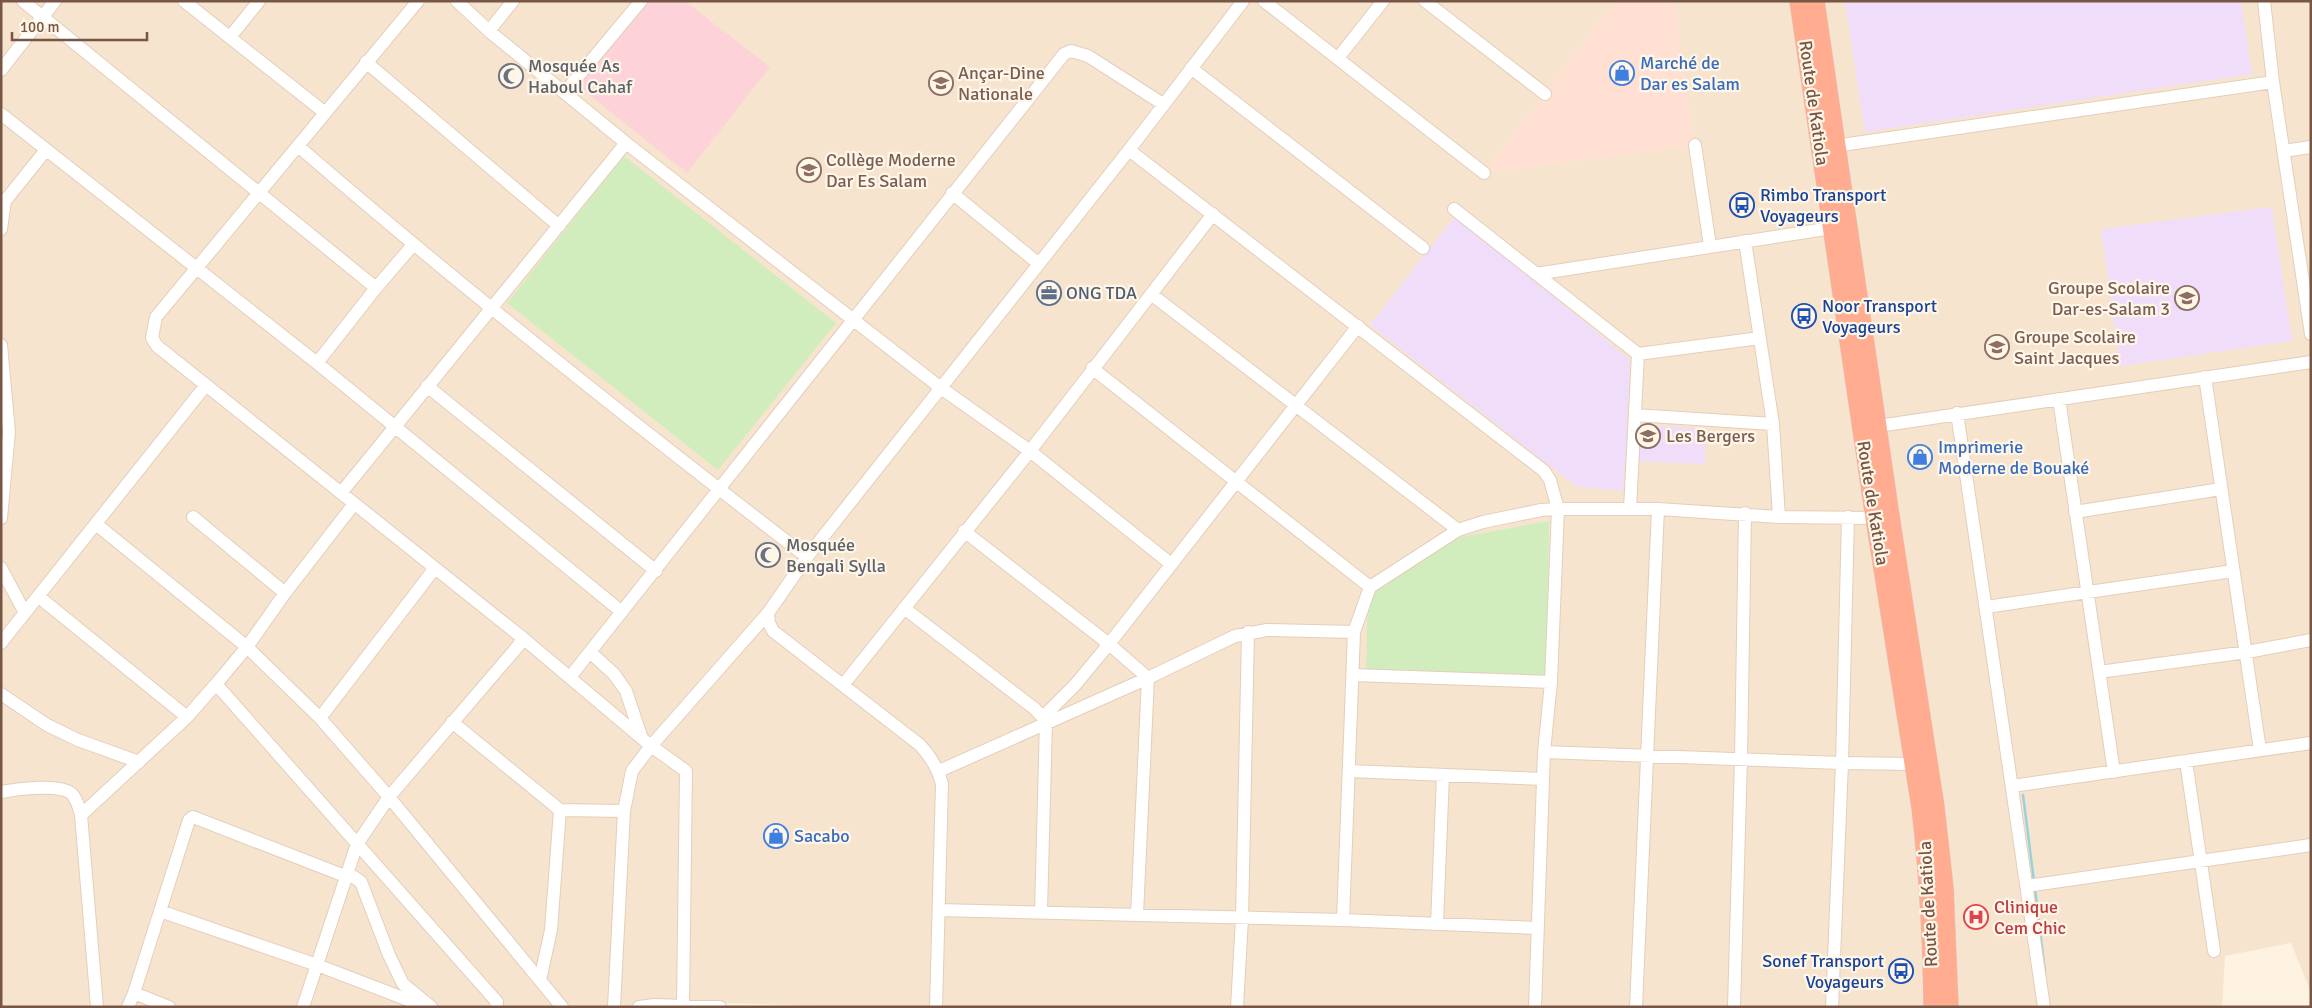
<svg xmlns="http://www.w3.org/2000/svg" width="2312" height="1008" font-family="Signika,sans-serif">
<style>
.residential{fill:#f7e4ce}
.commercial{fill:#ffe0d3}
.education{fill:#efddfa}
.medical{fill:#fdd2d8}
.green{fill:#d1edbd}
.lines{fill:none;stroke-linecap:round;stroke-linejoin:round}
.stream{stroke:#98d2dc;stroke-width:2.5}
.minor-casing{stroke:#e3cebb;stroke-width:14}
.highway-casing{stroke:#ded6d2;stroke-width:20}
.minor{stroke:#fff;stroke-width:12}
.highway{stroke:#ffac90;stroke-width:19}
.labels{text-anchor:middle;stroke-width:4.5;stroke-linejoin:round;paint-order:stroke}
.shop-label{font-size:18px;fill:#366cbe;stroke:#fff6e8;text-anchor:start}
.worship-label{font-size:18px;fill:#5b616d;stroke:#fff6e8;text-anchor:start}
.education-label{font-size:18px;fill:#785e54;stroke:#fff6e8;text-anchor:start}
.street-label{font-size:18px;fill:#775645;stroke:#fff6e8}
.transit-label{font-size:18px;fill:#164399;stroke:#fff6e8;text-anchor:start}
.service-label{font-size:18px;fill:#4e5e75;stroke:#fff6e8;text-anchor:start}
.health-label{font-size:18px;fill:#be3a42;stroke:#fff6e8;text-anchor:start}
</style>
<rect width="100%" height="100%" fill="#fef2e0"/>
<path class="residential" d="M1,1H1790L1919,864L1923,1007H843L647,1000L631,1007H1Z
M1824,1H2311V993L2291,943L2225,956L2222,1007H1953Z"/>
<path class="commercial" d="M1616,1H1673L1695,145L1484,173Z"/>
<path class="education" d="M1845,1H2241L2252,74L1865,132Z
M2272,207L2292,341L2120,366L2101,229Z
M1456,215L1630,360L1627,424L1706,429L1705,464L1625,461L1623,491L1577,487L1370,325Z"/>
<path class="medical" d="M648,1H685L770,67L687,173L578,86Z"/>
<path class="green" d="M624,156L836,323L718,470L507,303Z
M1549,521L1546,677L1366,670L1368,580L1456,538Z"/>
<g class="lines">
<path class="stream" d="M2023,795L2034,881
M2035,889L2045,972"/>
<defs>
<path id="minor" d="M23,1L376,288
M184,1L324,112
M418,1L156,317L152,338L157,346L524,639L651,746L686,771L683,1006
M457,1L489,31L626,143L941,388L1030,451L1171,564
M1264,1L1484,173
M1425,1L1545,94
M2264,1L2273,82L2311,334
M489,31L513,1
M230,37L259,1
M1338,58L1383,1
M366,62L559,226
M1191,68L1423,248
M1,70L55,1
M565,92L641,1
M1,114L317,363L622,612
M1695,145L1710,246
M298,146C463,289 634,424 807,557
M1835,146L2273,82
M1129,150L1544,471L1550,480L1558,509L1551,682L1544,752L1535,1007
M2283,151L2311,147
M952,193L1039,264
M1454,209L1638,354L1630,509
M1,229L5,201L46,150
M1745,241L1773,424L1779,517
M1536,274L1832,228
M1151,294L1458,530
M1,345L9,432L1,518
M1638,354L1760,338
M317,363L376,288L412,246
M1092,368L1370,587
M2205,377L2260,750
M427,386L656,571
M2059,399L2114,772
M1957,413L2044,1007
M1635,415L1773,424
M1878,426L2311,362
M341,493L626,143
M2075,512L2221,489
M193,517L285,593
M96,524L247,647L320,718L389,797L562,1007
M964,531L1109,644L1148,678L1137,915
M1,568L25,613
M39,597L187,717
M1986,607L2233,571
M904,608L1035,709L1046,721L1041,912
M768,613L769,623L773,631L920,745C931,757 938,768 942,784L936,1007
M1,643L206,385
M590,652L614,674L626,691L641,736
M2099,672L2247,652L2311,640
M1353,675L1551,682
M570,677L1064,54L1071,51L1088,56L1163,104
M216,684L497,1002L496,1007
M843,685L1030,451L1213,214
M1,694L47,725L78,740L139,762
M1043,717L1075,685L1109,644L1358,326
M320,718L435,568
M452,722L560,810L624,811
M1544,752L1842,763L1914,764
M2186,761L2214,951
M939,771L1148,678L1235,636L1267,630L1354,632
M1349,771L1543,779
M2012,786L2311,743
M1,792C16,789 61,783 72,794C77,799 79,808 81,815L97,1007
M81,815L187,717L216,684L247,647L285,593L354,504
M2027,886L2311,845
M939,910L1343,920L1537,928
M160,911L317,965L424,1006
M1343,920L1354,632L1370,587L1458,530L1483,522L1541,510L1558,509H1658L1779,517L1875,518
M1437,924L1443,775
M540,980L551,930L560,810
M134,993L169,1007
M128,1007L134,993L189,820L193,817L345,876L354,877L361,882L389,955L403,984L431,1007
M303,1007L357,844L389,797L524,639
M614,1007L624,811L632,771L651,746L768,613L807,557L1129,150L1243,1
M639,1007L654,1005L720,1007
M1237,1007L1242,919L1248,632
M1636,1007L1658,509
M1734,1007L1741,759L1745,513
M1832,1007L1842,763L1848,517"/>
<path id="highway" d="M1799,1L1875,518L1921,808C1929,874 1932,940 1933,1007
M1815,1L1890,516L1935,807L1944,888L1949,1007"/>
</defs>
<use href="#minor" class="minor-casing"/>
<use href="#highway" class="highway-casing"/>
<use href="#minor" class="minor"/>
<use href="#highway" class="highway"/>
</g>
<defs>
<symbol id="shop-ring" viewBox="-11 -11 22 22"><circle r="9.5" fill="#fff6e8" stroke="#3f7fe0" stroke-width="1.5"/><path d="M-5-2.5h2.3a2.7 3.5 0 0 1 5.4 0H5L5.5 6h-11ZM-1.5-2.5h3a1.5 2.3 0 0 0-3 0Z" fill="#3f7fe0"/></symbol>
<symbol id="mosque-ring" viewBox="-11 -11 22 22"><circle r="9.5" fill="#fff6e8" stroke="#6b7280" stroke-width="1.5"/><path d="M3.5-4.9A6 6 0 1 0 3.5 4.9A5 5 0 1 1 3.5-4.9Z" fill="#6b7280"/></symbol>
<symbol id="school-ring" viewBox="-11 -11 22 22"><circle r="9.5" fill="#fff6e8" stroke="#8d6e63" stroke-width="1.5"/><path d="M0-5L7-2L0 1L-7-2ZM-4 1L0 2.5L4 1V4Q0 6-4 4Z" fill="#8d6e63"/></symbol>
<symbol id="bus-ring" viewBox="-11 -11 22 22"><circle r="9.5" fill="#fff6e8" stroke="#1a4fb4" stroke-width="1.5"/><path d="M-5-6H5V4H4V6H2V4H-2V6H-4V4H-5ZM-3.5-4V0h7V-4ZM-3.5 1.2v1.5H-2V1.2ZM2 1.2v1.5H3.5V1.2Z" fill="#1a4fb4"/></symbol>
<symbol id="office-ring" viewBox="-11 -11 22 22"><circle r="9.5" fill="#fff6e8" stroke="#5c6f8a" stroke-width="1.5"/><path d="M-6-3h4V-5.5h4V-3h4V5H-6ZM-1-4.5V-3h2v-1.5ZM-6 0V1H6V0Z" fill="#5c6f8a"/></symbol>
<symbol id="hospital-ring" viewBox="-11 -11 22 22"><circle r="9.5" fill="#fff6e8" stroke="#e0444e" stroke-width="1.5"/><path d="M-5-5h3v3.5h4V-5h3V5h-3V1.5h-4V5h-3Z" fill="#e0444e"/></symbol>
</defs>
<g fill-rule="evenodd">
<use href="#shop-ring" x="1608" y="59" width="28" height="28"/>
<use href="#mosque-ring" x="497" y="62" width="28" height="28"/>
<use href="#school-ring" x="927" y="69" width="28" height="28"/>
<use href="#school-ring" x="795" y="156" width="28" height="28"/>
<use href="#bus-ring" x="1728" y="191" width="28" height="28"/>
<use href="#office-ring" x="1035" y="279" width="28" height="28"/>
<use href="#school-ring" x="2173" y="284" width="28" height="28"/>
<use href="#bus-ring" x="1790" y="302" width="28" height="28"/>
<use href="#school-ring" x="1983" y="333" width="28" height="28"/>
<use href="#school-ring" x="1634" y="422" width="28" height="28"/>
<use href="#shop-ring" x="1906" y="443" width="28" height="28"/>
<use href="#mosque-ring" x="754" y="541" width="28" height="28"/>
<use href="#shop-ring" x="762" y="822" width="28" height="28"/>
<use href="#hospital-ring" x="1962" y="903" width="28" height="28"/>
<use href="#bus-ring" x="1887" y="957" width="28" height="28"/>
</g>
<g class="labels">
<g class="shop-label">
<text x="1640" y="69">Marché de<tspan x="1640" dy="21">Dar es Salam</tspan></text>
<text x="1938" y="453">Imprimerie<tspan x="1938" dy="21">Moderne de Bouaké</tspan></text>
<text x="794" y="842">Sacabo</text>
</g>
<g class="worship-label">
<text x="528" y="72">Mosquée As<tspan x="528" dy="21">Haboul Cahaf</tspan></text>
<text x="786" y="551">Mosquée<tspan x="786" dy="21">Bengali Sylla</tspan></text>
</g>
<g class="education-label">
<text x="958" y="79">Ançar-Dine<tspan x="958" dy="21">Nationale</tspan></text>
<text x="826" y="166">Collège Moderne<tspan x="826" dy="21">Dar Es Salam</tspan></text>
<text x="2170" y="294" text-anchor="end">Groupe Scolaire<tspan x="2170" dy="21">Dar-es-Salam 3</tspan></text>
<text x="2014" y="343">Groupe Scolaire<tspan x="2014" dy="21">Saint Jacques</tspan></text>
<text x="1666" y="442">Les Bergers</text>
</g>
<g class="street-label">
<text transform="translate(1814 103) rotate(82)" y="6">Route de Katiola</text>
<text transform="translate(1873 503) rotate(81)" y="6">Route de Katiola</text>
<text transform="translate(1928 904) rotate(-93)" y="6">Route de Katiola</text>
</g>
<g class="transit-label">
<text x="1760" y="201">Rimbo Transport<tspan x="1760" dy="21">Voyageurs</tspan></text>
<text x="1822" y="312">Noor Transport<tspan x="1822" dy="21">Voyageurs</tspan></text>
<text x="1884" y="967" text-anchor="end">Sonef Transport<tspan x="1884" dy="21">Voyageurs</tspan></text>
</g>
<g class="service-label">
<text x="1066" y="299">ONG TDA</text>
</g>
<g class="health-label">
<text x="1994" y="913">Clinique<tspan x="1994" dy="21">Cem Chic</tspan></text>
</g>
</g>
<rect width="2312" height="1008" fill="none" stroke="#775645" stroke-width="5"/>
<path d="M12 32v8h135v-8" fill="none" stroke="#775645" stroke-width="2.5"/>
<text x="20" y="32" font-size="15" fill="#775645" stroke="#fff6e8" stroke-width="4" paint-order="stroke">100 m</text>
</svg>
